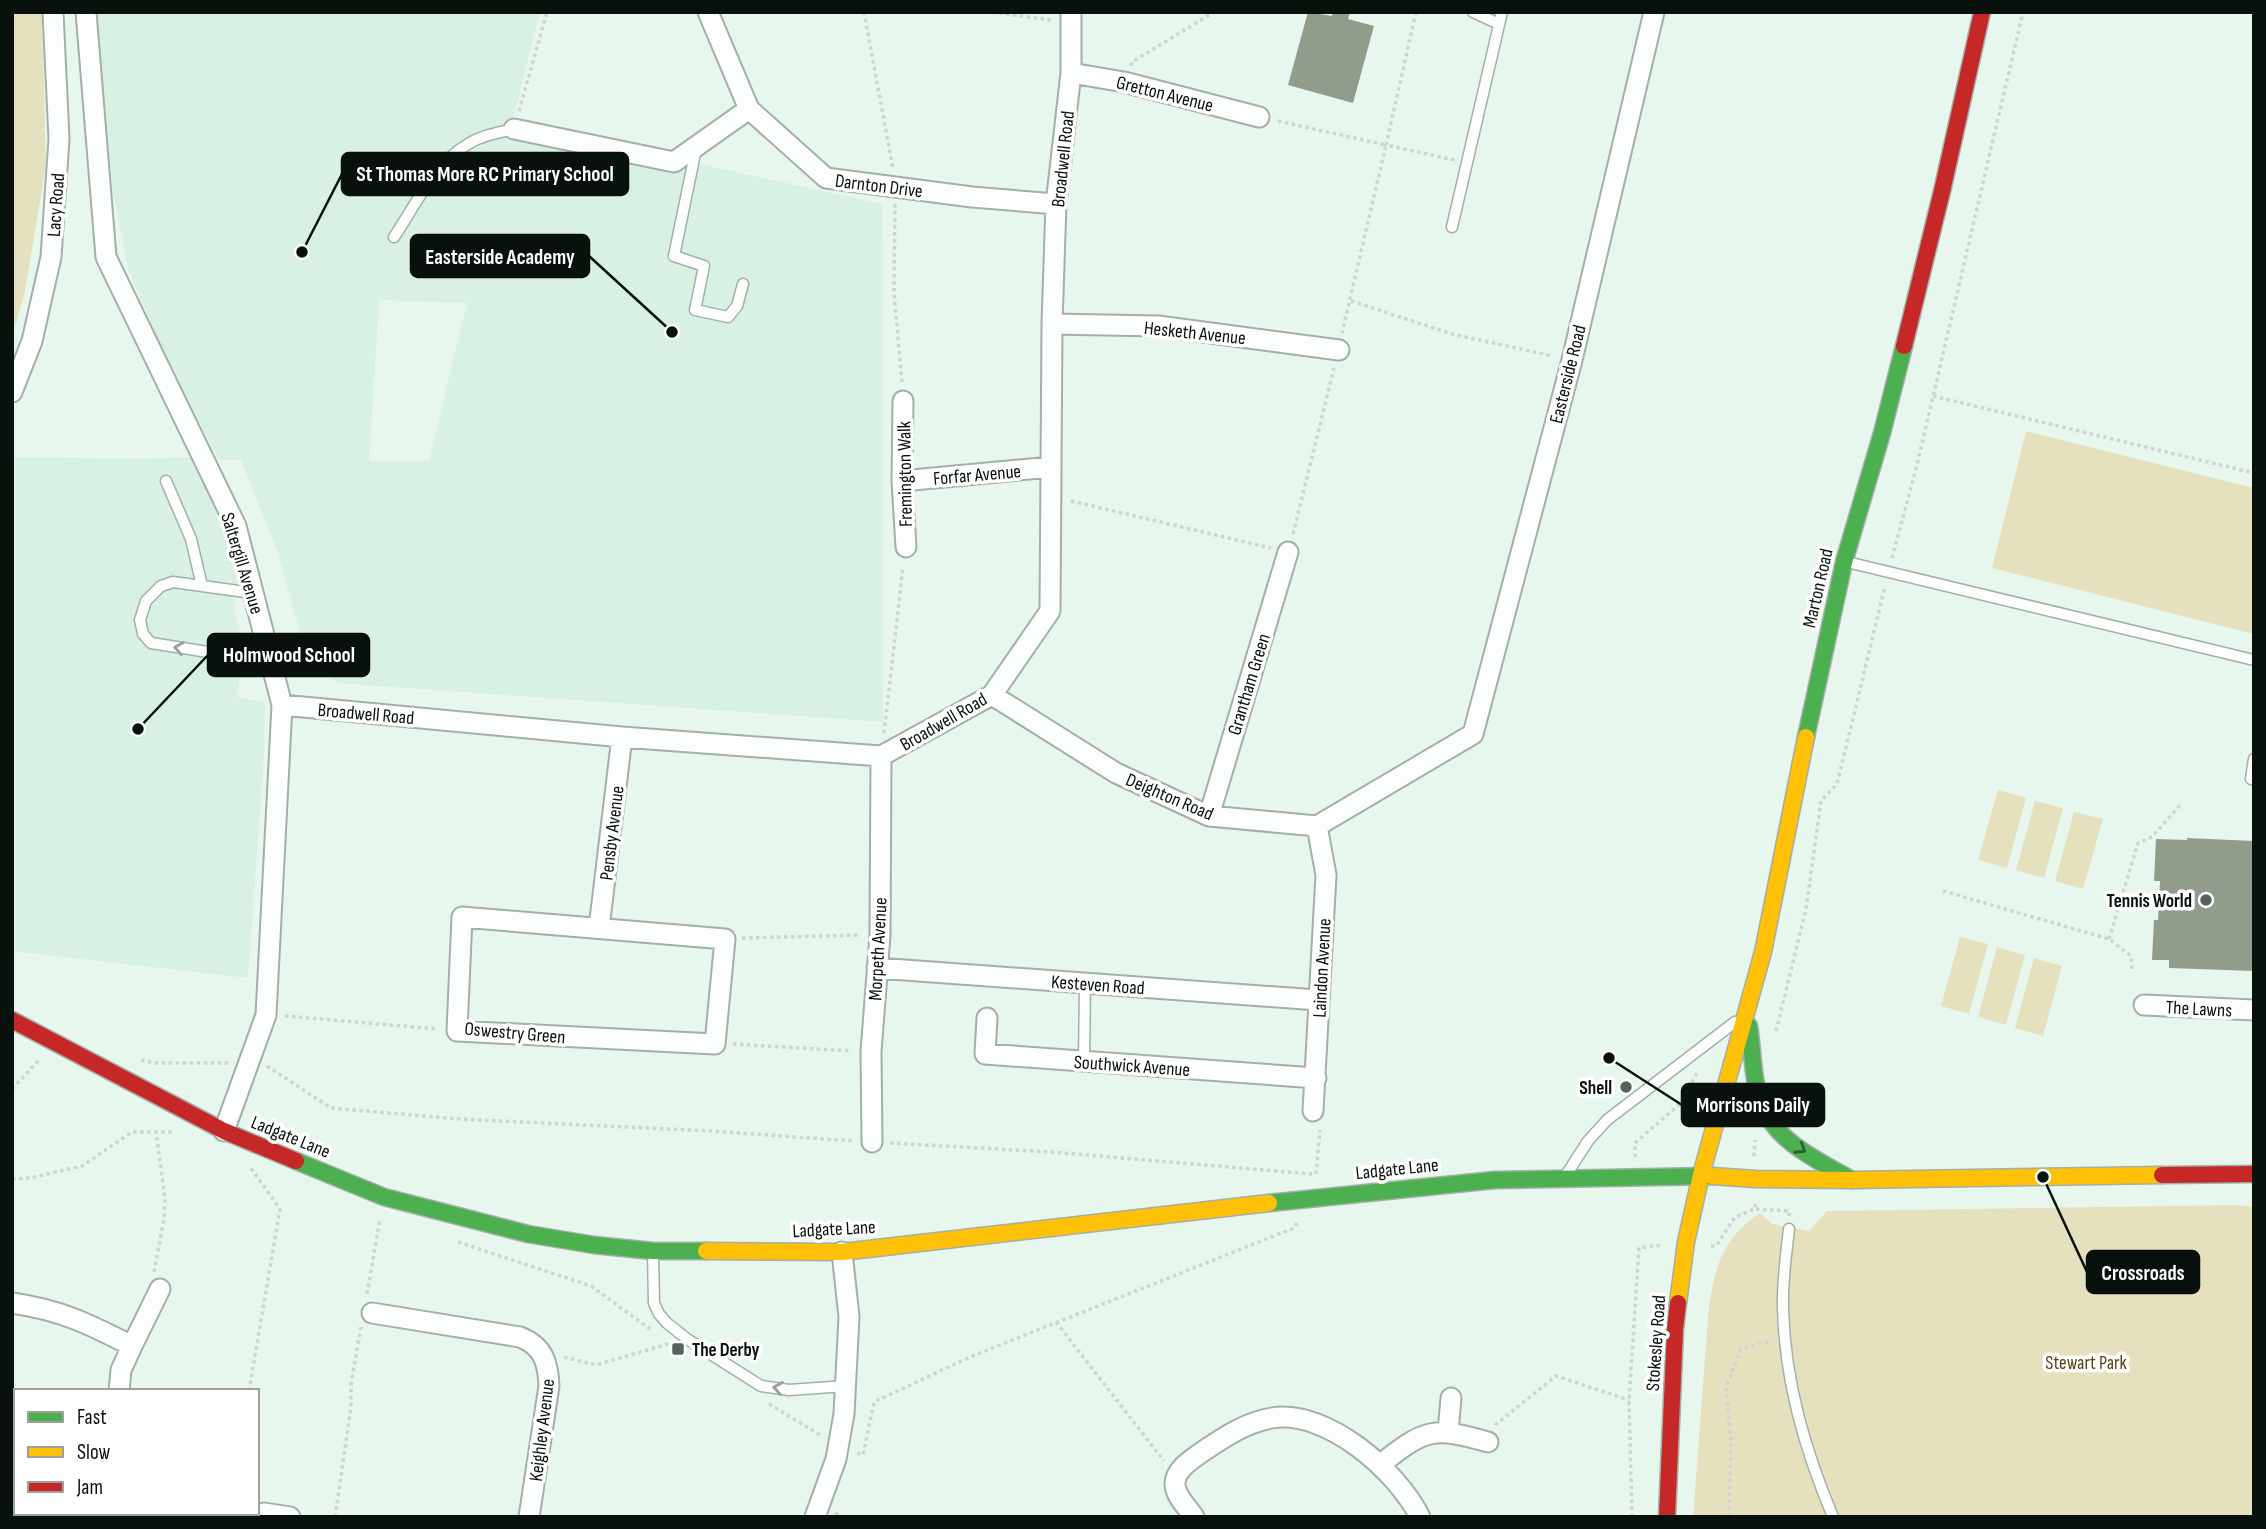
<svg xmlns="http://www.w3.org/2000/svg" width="2266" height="1529" font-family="'Sofia Sans Condensed',sans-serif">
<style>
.built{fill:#d8f1e2;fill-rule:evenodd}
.green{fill:#e5e1bf}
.building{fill:#919c8c}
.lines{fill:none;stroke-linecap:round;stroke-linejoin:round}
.lane-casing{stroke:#a3afa8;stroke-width:13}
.street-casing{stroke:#a3afa8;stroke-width:23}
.fast-casing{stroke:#a3afa8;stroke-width:19}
.slow-casing{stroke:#a3afa8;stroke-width:19}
.jam-casing{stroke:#a3afa8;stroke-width:19}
.path{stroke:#cfd3d1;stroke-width:3.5;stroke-dasharray:3.5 3.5;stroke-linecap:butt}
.lane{stroke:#fbfefc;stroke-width:10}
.street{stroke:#fbfefc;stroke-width:19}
.fast{stroke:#4caf50;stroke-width:16}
.slow{stroke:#ffc107;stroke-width:16}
.jam{stroke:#c62828;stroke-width:16}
.oneway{stroke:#9a9f9c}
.oneway2{stroke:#2a602e}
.poi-dot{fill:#56625b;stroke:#fff;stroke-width:2.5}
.labels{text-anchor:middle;stroke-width:7;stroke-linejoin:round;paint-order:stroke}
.street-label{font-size:19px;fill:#08110c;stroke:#fff}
.poi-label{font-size:19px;font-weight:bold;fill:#08110c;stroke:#fff;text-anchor:end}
.park-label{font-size:19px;fill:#564511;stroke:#fff}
.leader{fill:none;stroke:#08110c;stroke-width:2.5}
.callout-dot{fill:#08110c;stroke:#fff;stroke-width:2.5}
.callout{fill:#08110c;stroke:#08110c;stroke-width:2.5}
.callout-label{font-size:21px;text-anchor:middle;font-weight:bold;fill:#fff}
</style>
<rect width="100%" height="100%" fill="#e7f7ed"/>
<path class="built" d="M96,12H540L512,123L882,204L883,722L336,683L300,632L277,550L241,460H219L168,363L128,269L105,148ZM468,298L429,461H369L379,300L467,303Z
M12,457L139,459L190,457L214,507L244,581H238L234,610L244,648L237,697L265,702L264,757L248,978L12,951Z"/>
<path class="green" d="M12,12H42L46,165L24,296L12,335Z
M2026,431L2254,488V634L1992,568Z
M1998,790L2026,798L2007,868L1978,860Z
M2035,801L2063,808L2044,878L2016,870Z
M2074,812L2103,819L2083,889L2055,881Z
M1960,937L1988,944L1969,1014L1941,1006Z
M1997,947L2025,955L2006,1025L1978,1017Z
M2034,958L2062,966L2043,1036L2015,1028Z
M2237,1205L2254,1207V1517H1693L1709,1305C1716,1264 1724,1237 1760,1213L1772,1224L1809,1231L1827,1211Z"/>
<path class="building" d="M1308,12L1332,16L1333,12H1350L1348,19L1374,26L1353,103L1288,85Z
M2187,838L2254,841V971L2169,968V960H2152L2154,920H2158L2160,881H2154L2156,839L2187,840Z"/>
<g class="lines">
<defs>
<path id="lane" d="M1473,12L1499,24
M696,149L674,256L704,266L695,310L728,317L737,306L743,284
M1452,227L1502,12
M394,237C415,206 434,164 468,144C482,135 498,133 514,129
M166,481L191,539L202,586
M1847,562L2254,660
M253,593L173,582L161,586L146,601L140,620L143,634L151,643L271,662
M2251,779L2254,759
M1084,1062L1085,983
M1566,1175L1588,1141L1607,1120L1735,1022
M1789,1229C1786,1255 1782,1283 1783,1309C1785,1382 1805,1450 1833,1517
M653,1253L654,1303L659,1314L667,1323L687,1339L761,1386L789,1390L846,1386"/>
<path id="street" d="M86,12L106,257L236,526L282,705L266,1015L224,1131
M708,12L749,109L826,178L972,197L1056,204
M1071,73L1124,82L1259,117
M514,129L674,162L749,109
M1052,324L1158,326L1339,350
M12,392L32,341L51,257L59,139L53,12
M903,401L902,481L906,547
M902,481L1051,467
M992,695L1116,773L1209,816L1317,826L1473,734L1572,360L1654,12
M282,705L622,737L881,756L992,695L1050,611L1052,324L1056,204L1071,73V12
M1209,816L1288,552
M462,917L725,939L715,1044L457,1031Z
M599,928L622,737
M877,968L1318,1000
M2144,1005L2254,1010
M987,1018L985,1054L1316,1078
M1313,1111L1326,875L1317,826
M872,1142L871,1052L880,935L881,756
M12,1303C61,1310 89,1324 132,1346L121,1370L119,1391
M372,1313L520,1337C543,1346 548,1362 549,1386L529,1517
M132,1346L160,1289
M1448,1432L1451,1398
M1381,1464C1425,1429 1433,1426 1488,1442
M12,1474L16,1476
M264,1513L290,1517
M14,1517L16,1512
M815,1517L836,1459L844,1414L849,1317L842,1252
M1194,1517C1188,1508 1176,1497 1175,1485C1174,1469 1194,1458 1205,1450C1226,1436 1247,1422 1272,1418C1327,1409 1397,1471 1420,1517"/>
<path id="fast" d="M1806,737L1844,562L1882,433L1904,346
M1749,1026C1753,1050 1752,1077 1760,1101C1774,1141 1817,1160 1852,1180
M296,1161L384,1197L528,1234L594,1245L653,1251H706
M1269,1203L1495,1180L1712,1176"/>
<path id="slow" d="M1712,1176L1755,1179L1852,1180L2162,1175
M706,1251L842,1252L1269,1203
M1678,1303L1686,1242L1701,1175L1763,952L1806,737"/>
<path id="jam" d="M1904,346L1943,187L1982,12
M12,1020L224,1131L296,1161
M2162,1175L2254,1174
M1667,1517L1675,1329L1678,1303"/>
</defs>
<use href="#lane" class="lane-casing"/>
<use href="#street" class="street-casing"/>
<use href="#fast" class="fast-casing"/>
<use href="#slow" class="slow-casing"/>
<use href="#jam" class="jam-casing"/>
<path class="path" d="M864,12L893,169
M992,12L1051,20
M1416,12L1386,145L1455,160
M1131,66L1132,62L1214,12
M519,111L547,12
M1278,121L1386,145L1342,333
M895,204L894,293L902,382
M1351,301L1452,334L1553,356
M1933,396L2254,473
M1071,501L1271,548
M1293,534L1334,368
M1892,558L1916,469L2023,12
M884,733L903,567
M1943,891L2109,939L2131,956L2132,971
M742,938L861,935
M2109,939L2138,843L2152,837L2182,803
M285,1016L438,1029
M1776,1031L1806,909L1821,801L1837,784L1885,586
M733,1044L852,1051
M141,1060L154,1063H228
M267,1066L331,1108L459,1119L711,1131L854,1141
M12,1089L39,1060
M890,1143L1051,1152L1312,1174
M1754,1156L1755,1140
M1635,1157V1143L1682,1102L1698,1071
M1316,1174L1320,1130
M12,1179L30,1178L82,1166L132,1132H173
M1756,1209L1789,1211V1216
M458,1242L591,1286L650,1329
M1711,1246H1716L1735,1217L1755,1209V1202
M154,1272L164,1219L165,1199L156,1132
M367,1294L380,1219
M1056,1322L1164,1461
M564,1357L596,1365L668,1344
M249,1391L280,1209L250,1167
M769,1404L822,1436
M1495,1425L1556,1376L1629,1400
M857,1453L863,1455L874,1402L970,1357L1294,1228L1297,1223
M835,1513L843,1517
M227,1517L228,1513
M335,1517L351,1407V1384L361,1327
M1632,1517L1629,1400L1639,1248L1661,1245
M1729,1517L1731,1439L1726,1387L1741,1349L1766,1342L1770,1345"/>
<use href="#lane" class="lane"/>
<use href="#street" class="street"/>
<use href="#fast" class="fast"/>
<use href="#slow" class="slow"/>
<use href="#jam" class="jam"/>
</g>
<defs><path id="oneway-chevron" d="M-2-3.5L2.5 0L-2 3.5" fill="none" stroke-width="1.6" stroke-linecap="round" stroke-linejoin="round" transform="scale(1.75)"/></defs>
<g class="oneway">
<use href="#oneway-chevron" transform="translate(179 648) rotate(-170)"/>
<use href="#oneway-chevron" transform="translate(778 1388) rotate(-171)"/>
</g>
<use class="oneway2" href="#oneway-chevron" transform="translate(1801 1149) rotate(33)"/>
<g class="poi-dot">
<circle cx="2206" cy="900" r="7"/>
<circle cx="1626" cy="1087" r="7"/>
<rect x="671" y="1342" width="14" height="14" rx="3.5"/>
</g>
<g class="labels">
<g class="street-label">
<text transform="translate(1165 93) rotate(14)" y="7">Gretton Avenue</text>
<text transform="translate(1062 159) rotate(-84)" y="7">Broadwell Road</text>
<text transform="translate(879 185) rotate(7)" y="7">Darnton Drive</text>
<text transform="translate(55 205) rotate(-86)" y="7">Lacy Road</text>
<text transform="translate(1195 332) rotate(6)" y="7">Hesketh Avenue</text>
<text transform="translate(1567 374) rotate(-76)" y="7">Easterside Road</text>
<text transform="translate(904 474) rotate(-91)" y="7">Fremington Walk</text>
<text transform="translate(977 474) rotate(-5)" y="7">Forfar Avenue</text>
<text transform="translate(243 563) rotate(73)" y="7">Saltergill Avenue</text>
<text transform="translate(1817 588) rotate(-77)" y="7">Marton Road</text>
<text transform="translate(1248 684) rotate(-73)" y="7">Grantham Green</text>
<text transform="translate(366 713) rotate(5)" y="7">Broadwell Road</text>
<text transform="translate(943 721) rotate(-30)" y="7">Broadwell Road</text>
<text transform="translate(1170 796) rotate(23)" y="7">Deighton Road</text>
<text transform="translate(611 833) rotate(-83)" y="7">Pensby Avenue</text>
<text transform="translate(877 949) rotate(-87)" y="7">Morpeth Avenue</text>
<text transform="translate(1321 968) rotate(-87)" y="7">Laindon Avenue</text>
<text transform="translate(1098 984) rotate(4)" y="7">Kesteven Road</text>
<text transform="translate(2199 1008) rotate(3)" y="7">The Lawns</text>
<text transform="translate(515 1032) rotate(5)" y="7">Oswestry Green</text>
<text transform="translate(1132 1065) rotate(4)" y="7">Southwick Avenue</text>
<text transform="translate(291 1136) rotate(22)" y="7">Ladgate Lane</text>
<text transform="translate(1397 1168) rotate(-6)" y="7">Ladgate Lane</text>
<text transform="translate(834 1228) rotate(-3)" y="7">Ladgate Lane</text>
<text transform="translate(1655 1343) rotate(-86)" y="7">Stokesley Road</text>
<text transform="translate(541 1430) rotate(-83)" y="7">Keighley Avenue</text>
</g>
<g class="poi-label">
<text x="2192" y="907">Tennis World</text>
<text x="1612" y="1094">Shell</text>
<text x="692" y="1356" text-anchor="start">The Derby</text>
</g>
<g class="park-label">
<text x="2086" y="1369">Stewart Park</text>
</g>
</g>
<path class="leader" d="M302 252L342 174M672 332L589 256M138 729L208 655M1609 1058L1682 1105M2043 1177L2087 1272"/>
<g class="callout-dot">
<circle cx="302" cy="252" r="7"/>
<circle cx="672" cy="332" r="7"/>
<circle cx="138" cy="729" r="7"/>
<circle cx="1609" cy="1058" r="7"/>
<circle cx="2043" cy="1177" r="7"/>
</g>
<g class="callout">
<rect x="342" y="153" width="286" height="42" rx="7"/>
<rect x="411" y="235" width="178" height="42" rx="7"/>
<rect x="208" y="634" width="161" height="42" rx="7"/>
<rect x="1682" y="1084" width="142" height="42" rx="7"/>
<rect x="2087" y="1251" width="112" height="42" rx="7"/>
</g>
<g class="callout-label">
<text x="485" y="181">St Thomas More RC Primary School</text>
<text x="500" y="264">Easterside Academy</text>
<text x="289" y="662">Holmwood School</text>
<text x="1753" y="1112">Morrisons Daily</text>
<text x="2143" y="1280">Crossroads</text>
</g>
<rect width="2266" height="1529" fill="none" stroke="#08110c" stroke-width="28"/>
<rect x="14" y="1389" width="245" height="126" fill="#ffffff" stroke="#9ca09e" stroke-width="2"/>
<rect x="28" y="1412" width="35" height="10" fill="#4caf50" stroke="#9ca09e" stroke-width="2"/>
<text x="77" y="1424" font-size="21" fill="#08110c">Fast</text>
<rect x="28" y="1447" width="35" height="10" fill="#ffc107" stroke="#9ca09e" stroke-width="2"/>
<text x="77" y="1459" font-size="21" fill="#08110c">Slow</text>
<rect x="28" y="1482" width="35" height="10" fill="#c62828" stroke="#9ca09e" stroke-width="2"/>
<text x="77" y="1494" font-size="21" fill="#08110c">Jam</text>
</svg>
